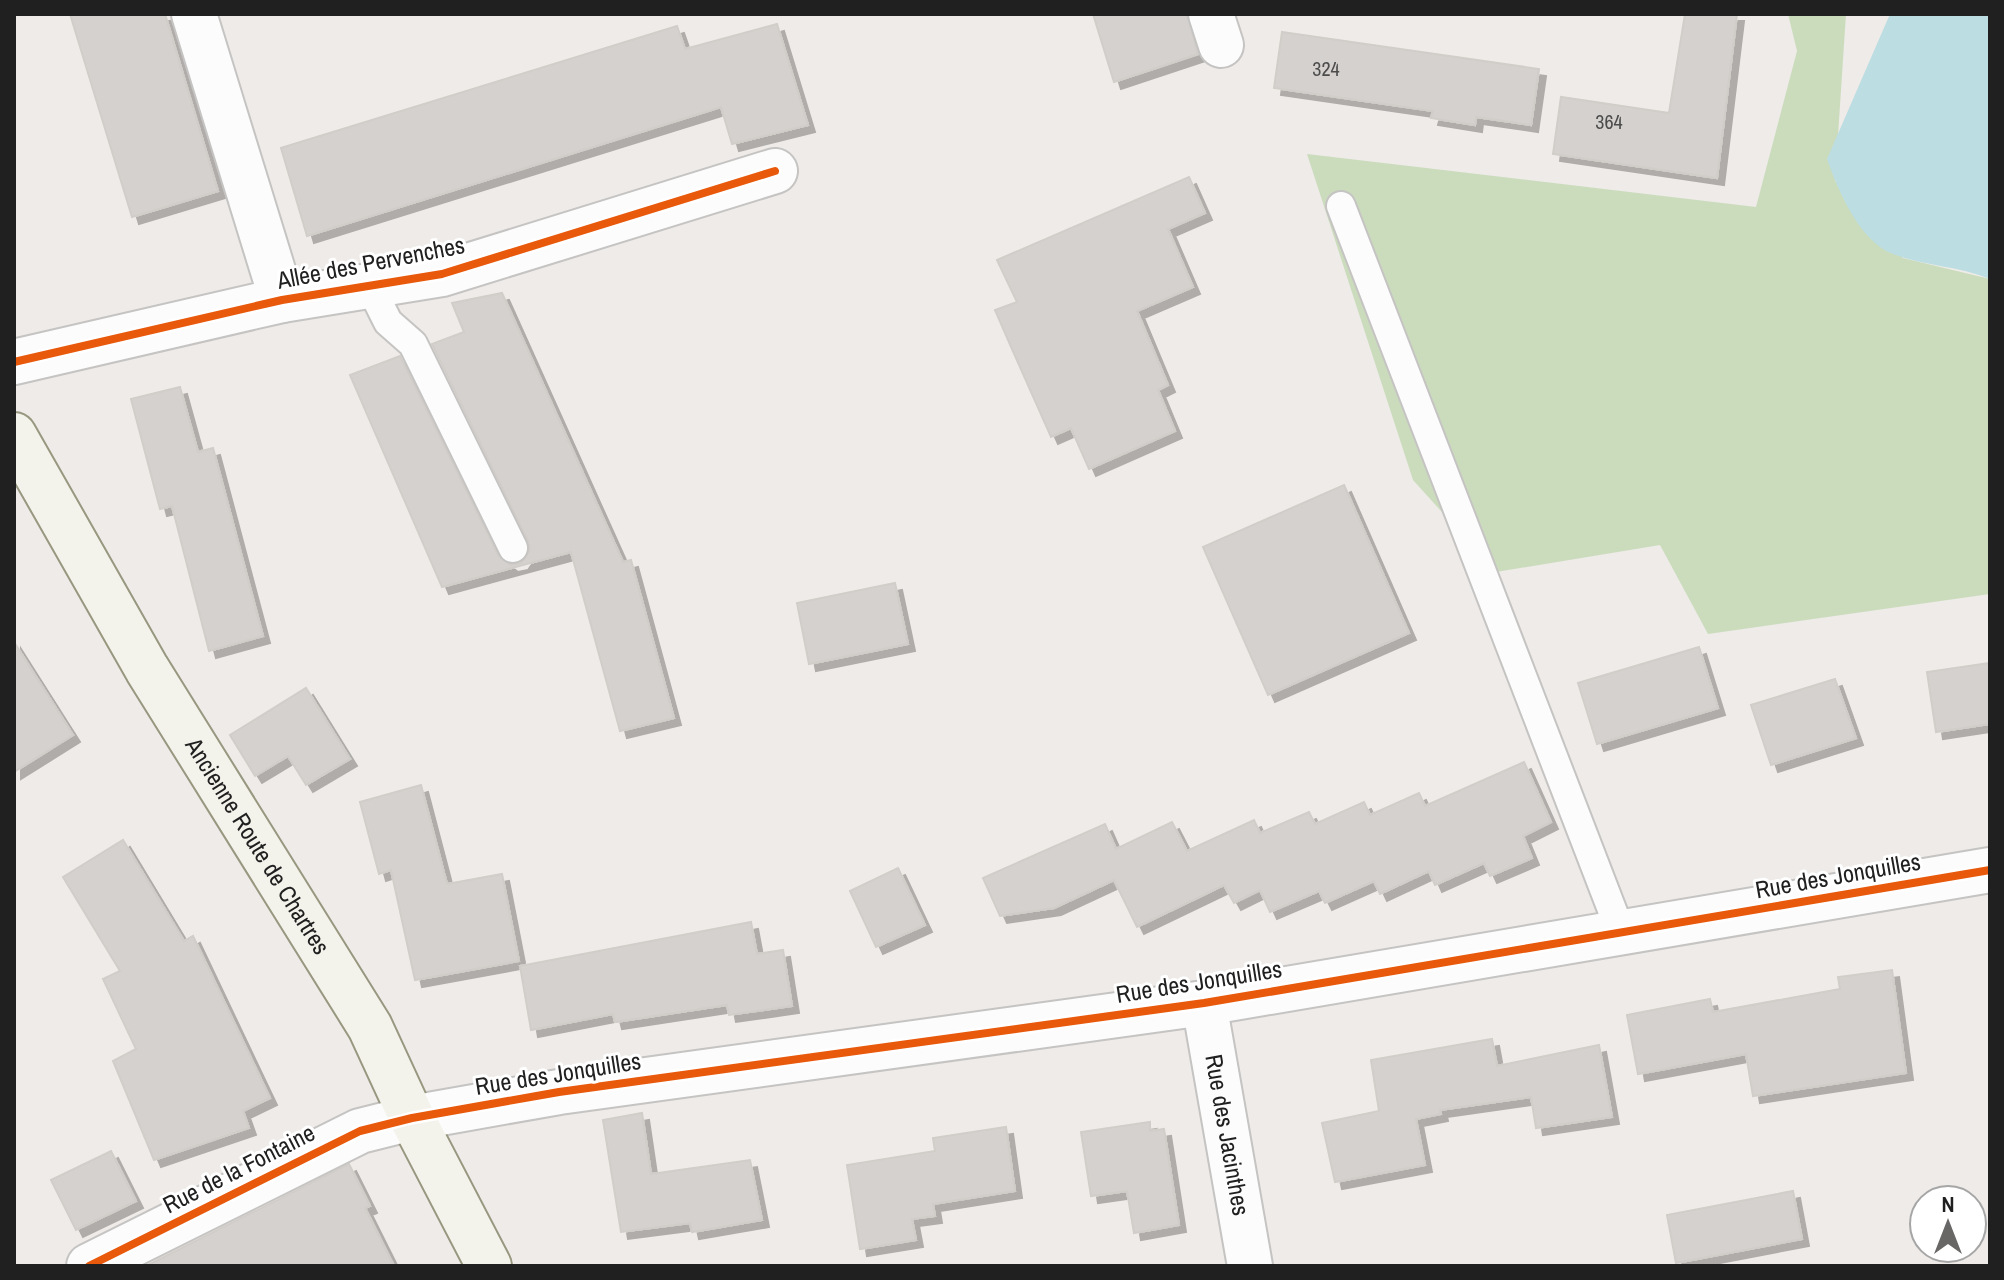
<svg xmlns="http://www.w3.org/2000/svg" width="2004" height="1280" font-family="'Archivo Narrow',sans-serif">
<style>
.forest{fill:#cbdcbd}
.water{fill:#bcdde2}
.building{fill:#d5d1cf;stroke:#d1cdc9;stroke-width:2;filter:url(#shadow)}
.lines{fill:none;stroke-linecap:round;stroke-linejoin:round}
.service-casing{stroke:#c5c4c3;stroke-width:32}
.minor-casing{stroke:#c5c4c3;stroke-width:48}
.secondary-casing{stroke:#989780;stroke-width:48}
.service{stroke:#fcfcfc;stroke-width:28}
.minor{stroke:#fcfcfc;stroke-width:44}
.secondary{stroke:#f4f3eb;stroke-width:44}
.cycleway-casing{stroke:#fff;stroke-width:13}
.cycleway{stroke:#e8590c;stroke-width:8}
.labels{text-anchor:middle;stroke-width:6;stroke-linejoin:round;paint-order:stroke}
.number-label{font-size:20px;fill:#4d4c4c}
.street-label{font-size:24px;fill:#202020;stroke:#fff}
</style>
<defs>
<filter id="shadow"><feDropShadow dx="7" dy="7" stdDeviation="0" flood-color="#0004"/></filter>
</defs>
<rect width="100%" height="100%" fill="#eeebe8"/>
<path class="forest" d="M1788,14H1846L1835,181L1903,258L1990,279V594L1708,634L1660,545L1496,572L1413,480L1307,154L1756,207L1797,51Z"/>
<path class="water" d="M1890,14H1990V279C1959,266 1924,266 1893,254C1859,241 1838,190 1827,159Z"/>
<path class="building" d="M70,14H165L218,191L132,217Z
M1093,14H1187L1198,54L1114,82Z
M1685,14H1737L1717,178L1553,154L1561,97L1669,113Z
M777,24L808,125L732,144L721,107L307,236L281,148L677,26L685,49Z
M1282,32L1539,69L1531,125L1476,117L1475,125L1431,118L1433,111L1274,88Z
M1189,177L1205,213L1168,229L1193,287L1137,311L1168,385L1158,390L1175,431L1089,469L1071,428L1051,437L1012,349L995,310L1017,302L997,260Z
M502,293L623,562L631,560L674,718L620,731L571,552L442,587L350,375L400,356L498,555L511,565L521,563L530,550L528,541L432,344L464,332L452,303Z
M180,387L198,452L213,448L263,636L209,651L172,506L160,509L131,399Z
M1344,485L1409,633L1268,695L1203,547Z
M895,583L908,644L809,664L797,603Z
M14,642L73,735L14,772Z
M1699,647L1718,708L1597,744L1578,683Z
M1990,663V724L1936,732L1927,672Z
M1835,679L1856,738L1771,765L1751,705Z
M306,688L350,759L306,785L288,756L255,776L230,735Z
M1524,762L1551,822L1523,836L1532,858L1490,876L1484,863L1435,885L1429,871L1380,894L1374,881L1325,903L1319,891L1270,912L1260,890L1234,903L1224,885L1137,927L1114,880L1054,908L1000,916L983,878L1105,824L1116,849L1172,822L1187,851L1254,820L1260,833L1309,812L1315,824L1364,802L1370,815L1419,793L1425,806Z
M421,785L447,884L502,874L519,961L415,980L391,870L379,874L360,802Z
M123,840L184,941L193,936L270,1098L243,1111L249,1128L154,1160L113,1061L136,1049L103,979L120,971L63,877Z
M898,868L925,925L876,947L850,891Z
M751,922L757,954L783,950L792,1006L729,1015L727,1005L615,1022L613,1014L531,1030L520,966Z
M1892,970L1906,1073L1753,1096L1746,1054L1638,1074L1627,1015L1710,999L1713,1012L1840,989L1838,977Z
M1492,1039L1497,1066L1599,1045L1612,1117L1536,1128L1531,1097L1440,1110L1441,1114L1416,1119L1425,1165L1335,1182L1322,1123L1379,1111L1371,1060Z
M642,1113L651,1174L750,1160L762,1220L692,1232L690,1223L621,1232L603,1120Z
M1150,1122V1131L1164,1129L1179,1225L1134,1233L1127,1191L1091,1196L1081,1132Z
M1006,1127L1015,1191L933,1204L935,1216L912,1219L916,1240L860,1249L847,1165L935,1151L933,1138Z
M111,1151L136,1201L76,1230L51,1180Z
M349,1164L370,1206L365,1208L394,1266H146Z
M1793,1191L1802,1239L1676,1263L1667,1215Z"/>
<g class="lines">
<defs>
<path id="service" d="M1341,206L1621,933
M369,284L388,322L413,344L513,548"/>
<g id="minor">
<path d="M194,14L282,300"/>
<path d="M1211,14L1221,45"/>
<path d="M14,362L282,300L442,274L775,171"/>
<path id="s1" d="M1204,1003L1250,1266"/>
<path d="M89,1266L360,1131L412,1118L559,1092L1204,1003L1990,870"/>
</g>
<g id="secondary">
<path id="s2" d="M14,435L147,669L370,1027L412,1118L489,1266"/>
</g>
</defs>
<use href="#service" class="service-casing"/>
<use href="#minor" class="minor-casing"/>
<use href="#secondary" class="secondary-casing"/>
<use href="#service" class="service"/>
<use href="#minor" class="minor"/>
<use href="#secondary" class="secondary"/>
<defs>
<path id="cycleway" d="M14,362L282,300L442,274L775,171
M89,1266L360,1131L412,1118L559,1092L1204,1003L1990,870"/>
</defs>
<use href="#cycleway" class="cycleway-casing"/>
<use href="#cycleway" class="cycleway"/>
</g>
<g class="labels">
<g class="number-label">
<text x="1326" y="76">324</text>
<text x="1609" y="129">364</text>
</g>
<g class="street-label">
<text transform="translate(371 263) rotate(-11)" y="8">Allée des Pervenches</text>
<text dy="8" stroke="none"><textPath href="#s2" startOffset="478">Ancienne Route de Chartres</textPath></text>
<text transform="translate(1838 876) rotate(-10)" y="8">Rue des Jonquilles</text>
<text transform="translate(1199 982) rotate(-9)" y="8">Rue des Jonquilles</text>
<text transform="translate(558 1074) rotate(-9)" y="8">Rue des Jonquilles</text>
<text dy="8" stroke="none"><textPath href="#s1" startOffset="134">Rue des Jacinthes</textPath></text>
<text transform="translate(239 1169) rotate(-27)" y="8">Rue de la Fontaine</text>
</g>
</g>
<rect width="2004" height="1280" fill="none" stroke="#202020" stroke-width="32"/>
<g transform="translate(1948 1224)"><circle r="38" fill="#ffffff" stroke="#a6a6a6" stroke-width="2"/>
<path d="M0-6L14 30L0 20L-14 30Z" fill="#686766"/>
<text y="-12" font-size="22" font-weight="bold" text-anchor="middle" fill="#202020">N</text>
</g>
</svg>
